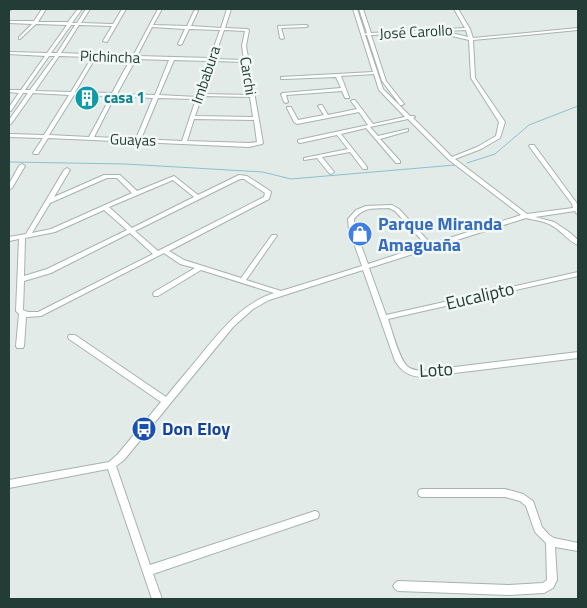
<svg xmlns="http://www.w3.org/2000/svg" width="587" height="608" font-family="'Titillium Web',sans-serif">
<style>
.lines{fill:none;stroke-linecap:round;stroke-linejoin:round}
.stream{stroke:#8dc0ce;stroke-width:1}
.minor-casing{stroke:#a5b3af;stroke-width:2}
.minor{fill:#fff;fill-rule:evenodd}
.labels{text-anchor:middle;stroke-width:5;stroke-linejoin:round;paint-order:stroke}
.far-street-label{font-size:15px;fill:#233c36;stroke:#f2f8f6}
.far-culture-label{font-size:15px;font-weight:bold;fill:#0d838f;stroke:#f2f8f6;text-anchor:start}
.shop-label{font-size:18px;font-weight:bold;fill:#366cbe;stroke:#f2f8f6;text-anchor:start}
.street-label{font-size:18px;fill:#233c36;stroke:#f2f8f6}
.transit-label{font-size:18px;font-weight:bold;fill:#164399;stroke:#f2f8f6;text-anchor:start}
</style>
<rect width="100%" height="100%" fill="#e2ebe8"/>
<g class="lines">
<path class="stream" d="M9,162L125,164L263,172L291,179L455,165
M467,163L495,154L529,125L578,106"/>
<defs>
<path id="minor" d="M9,9H12L9,11Z
M42,9H46L38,22H68L78,9H82L72,23H77L86,9H90L81,23L113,24L122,9H126L107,42L103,41L112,26L79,25L61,53L133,56L158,9H162L153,25L187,26L194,11L196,10L198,11L191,26L221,28L227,9H231L225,28L247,29L249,30L246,46L263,143L262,144L249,147L48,138L38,154H34L33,153L43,138L9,137V134L44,135L69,95L33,93L11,124H9V120L28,93H23L11,111H9V107L19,93L9,92V90H21L45,56L9,54V52L47,53L67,25L36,24L20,39H19V37L32,24L9,23V21H34ZM71,25H75L57,53H51ZM152,27L185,29L178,44L180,45L182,44L189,29L220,30L210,58L137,56ZM224,30L245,31L242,46L244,60L214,59ZM49,56H55L30,90H25ZM59,56L92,57L71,92L35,91ZM96,57L131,58L112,93L75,92ZM136,59L169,60L155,95L117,94ZM174,60L209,61L197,97L159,95ZM214,61L244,62L250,95L203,94ZM74,95L111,96L89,137L49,135ZM115,96L153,98L136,139L94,137ZM202,96L250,97L253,117L195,116ZM158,98L196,99L182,141L141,139ZM194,119L254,120L257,142L249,143L187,141Z
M353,9H357L365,34L367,33L359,9H363L371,33L465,28L454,9H458L470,29L473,38L578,28V30L473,40L475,78L505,122L500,138L481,149L455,159L527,214L573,208L572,204L529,146L530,145H534L578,205V214L576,213L575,211L535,217L554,222L569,232L578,240V245C568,241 561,230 551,225C544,221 534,220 526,218L369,268L386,315L578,272V276L388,319C392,331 399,358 407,366C411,370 416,370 422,371L578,352V358L422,377C409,376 402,372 395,361L363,270L269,300L253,309L233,327L124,460L116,466L150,565L315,511L318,512L319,515L318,518L315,519L153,574L162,599H152L108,469L9,488V480L109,462L118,454L161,402L69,339L68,337L69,335H75L166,397C178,382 191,367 203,352C223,328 243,303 274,293L201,270L158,296H154L153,294L154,292L195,268L180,264L164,253L41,316L26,317L24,346L23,348H17L16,346L19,314L16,311L19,239L9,241V237L26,234L64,170L67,168L70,170L54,197L104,175H120L137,191L174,176L198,195L239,175L247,176L270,191L271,192L269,199L169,251L184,260L241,278L272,235H276L277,236L276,237L246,280L281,291L362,266L349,229L348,219L356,210L366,206L392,205L399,209L431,244L521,215L449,160L408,119L370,127L378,136L408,129V131L380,139L400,161V163H396L366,128L341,134L367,167V169H363L350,152L322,157L334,172L331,174L329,173L317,158L304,160V158L348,149L337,135L300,143L298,142V140L368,125L359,112L297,124L294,122L287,108V107H291L298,120L324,115L318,106L320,105H322L328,115L357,109L351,101L353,100H355L373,124L405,117L379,90L374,74L341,76L349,97V98H345L342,91L286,95L288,102L286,103L284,102L281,94L283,93L341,88L336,77L283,79H281V77L373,72ZM466,30L468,37L443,31ZM435,32L469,40L471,78L499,122L496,136L477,147L452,157L413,118L415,117L414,116H410L383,89L365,35H367L382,81L400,105H402L404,104L386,81L371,35ZM107,178H117L132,193L51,229L32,233L50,203ZM240,179H244L265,193L264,197L158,251L135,231ZM173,180L194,197L132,228L109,207ZM389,208L395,211L426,245L368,264L355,229L354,219C365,206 373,209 389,208ZM104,210L127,230L47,269L24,276L25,238L55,232ZM130,233L153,254L38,312H28L23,310L24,281L51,273Z
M306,25L308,26L307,27L281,28L284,38L282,39L280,38L278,26Z
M22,164L25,166L12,188L9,190V184L19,166Z
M422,489H505L523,494L533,501L542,527L549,535L554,538L578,543V551L555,547L557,580L553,588L544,593L509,595L398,591L395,589L393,586L395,583L398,581L509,585L543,583L547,580L546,543L535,532L526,506L520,501L505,497H422L419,496L418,493L419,490Z"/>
</defs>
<use href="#minor" class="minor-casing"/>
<use href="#minor" class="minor"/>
</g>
<defs>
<symbol id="building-disc" viewBox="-11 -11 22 22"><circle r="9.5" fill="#0f9aa8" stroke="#f2f8f6"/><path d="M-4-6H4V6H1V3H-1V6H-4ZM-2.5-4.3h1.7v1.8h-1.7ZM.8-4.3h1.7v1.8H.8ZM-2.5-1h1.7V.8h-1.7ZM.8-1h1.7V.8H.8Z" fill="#fff"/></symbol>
<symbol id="shop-disc" viewBox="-11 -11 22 22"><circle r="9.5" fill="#3f7fe0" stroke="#f2f8f6"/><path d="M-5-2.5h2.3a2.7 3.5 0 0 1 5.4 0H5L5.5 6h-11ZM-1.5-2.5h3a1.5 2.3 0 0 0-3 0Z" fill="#fff"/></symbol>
<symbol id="bus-disc" viewBox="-11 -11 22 22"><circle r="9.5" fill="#1a4fb4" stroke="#f2f8f6"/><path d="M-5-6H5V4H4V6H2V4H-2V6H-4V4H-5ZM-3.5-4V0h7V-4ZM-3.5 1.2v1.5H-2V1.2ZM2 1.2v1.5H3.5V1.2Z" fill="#fff"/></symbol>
</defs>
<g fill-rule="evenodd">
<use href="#building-disc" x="73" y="84" width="28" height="28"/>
<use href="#shop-disc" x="346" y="220" width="28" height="28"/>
<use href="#bus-disc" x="130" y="415" width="28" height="28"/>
</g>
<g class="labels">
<g class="far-street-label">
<text transform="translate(416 32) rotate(-3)" y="5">José Carollo</text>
<text transform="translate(110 57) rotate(2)" y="5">Pichincha</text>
<text transform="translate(206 75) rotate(-71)" y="5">Imbabura</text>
<text transform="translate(248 76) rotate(81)" y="5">Carchi</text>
<text transform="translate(133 140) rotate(2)" y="5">Guayas</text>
</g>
<g class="far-culture-label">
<text x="104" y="103">casa 1</text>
</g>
<g class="shop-label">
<text x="378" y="230">Parque Miranda<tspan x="378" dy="21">Amaguaña</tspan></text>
</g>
<g class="street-label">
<text transform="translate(480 296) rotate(-13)" y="6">Eucalipto</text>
<text transform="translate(436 370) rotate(-3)" y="6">Loto</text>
</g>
<g class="transit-label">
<text x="162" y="435">Don Eloy</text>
</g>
</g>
<rect width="587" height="608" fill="none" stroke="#233c36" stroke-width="20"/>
</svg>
